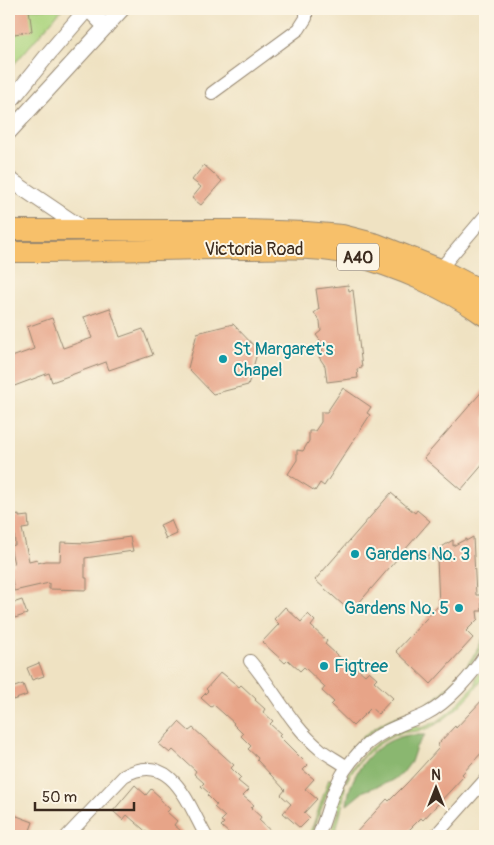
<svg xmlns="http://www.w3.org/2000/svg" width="494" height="845" font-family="Pangolin,sans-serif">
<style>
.green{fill:#aed681;stroke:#748050}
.forest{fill:#8ab76f;stroke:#627046}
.building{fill:#e7a488}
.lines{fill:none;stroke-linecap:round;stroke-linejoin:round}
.minor-casing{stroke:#958670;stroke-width:14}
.tertiary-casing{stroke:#958670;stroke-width:17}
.trunk-casing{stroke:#958670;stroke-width:22}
.minor{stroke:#fff;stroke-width:12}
.tertiary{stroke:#fff;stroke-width:15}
.trunk{stroke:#f7c06b;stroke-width:20}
.culture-dot{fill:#0f9aa8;stroke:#fcf5e5;stroke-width:2}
.labels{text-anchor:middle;stroke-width:4;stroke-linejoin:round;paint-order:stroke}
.shield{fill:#fcf5e5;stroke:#75675a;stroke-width:1}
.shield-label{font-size:16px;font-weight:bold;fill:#3b2a1e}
.street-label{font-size:18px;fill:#3b2a1e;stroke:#fcf5e5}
.culture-label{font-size:18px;fill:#0d838f;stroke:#fcf5e5;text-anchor:start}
</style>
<rect width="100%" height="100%" fill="#fcf5e5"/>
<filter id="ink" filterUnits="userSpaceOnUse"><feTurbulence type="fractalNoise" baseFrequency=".02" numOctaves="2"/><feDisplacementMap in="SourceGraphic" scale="10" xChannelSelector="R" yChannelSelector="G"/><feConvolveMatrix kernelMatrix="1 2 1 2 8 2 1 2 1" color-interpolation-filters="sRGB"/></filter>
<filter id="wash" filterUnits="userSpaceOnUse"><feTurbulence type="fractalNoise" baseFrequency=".0096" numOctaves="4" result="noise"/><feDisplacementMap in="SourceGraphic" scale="20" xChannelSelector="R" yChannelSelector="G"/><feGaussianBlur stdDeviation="1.12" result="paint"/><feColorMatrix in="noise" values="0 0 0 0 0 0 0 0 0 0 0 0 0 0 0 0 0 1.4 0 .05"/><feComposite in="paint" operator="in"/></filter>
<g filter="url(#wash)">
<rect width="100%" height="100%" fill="#efe2c2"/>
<path class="green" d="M9,9H62L9,70Z
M485,633C485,654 445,696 426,707C411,715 394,718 379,727C368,733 360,745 349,751C363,736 377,724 395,717C405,713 415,710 424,706C447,694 477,657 485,633Z
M485,667C485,671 483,677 481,681C470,697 442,726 422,730C408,733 404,730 389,738C370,748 356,764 346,782L345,781L349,772L369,749L386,737L412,726L422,728L438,721L452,710L476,684V677Z
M329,779L332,780L311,836H308L314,823Z
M343,785L345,786C343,804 340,820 333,836H330L339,811L336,805Z"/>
<path class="forest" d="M409,735H425L416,747L411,762L402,774L389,782L364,791L347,805C349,773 375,740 409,735Z"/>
<g id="blocks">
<path class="building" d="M16,9H29L32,31L9,35V10Z
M204,165L222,181L201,205L192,198L201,187L192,180Z
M348,285L349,291L353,290L362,368L357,369L358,378L327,382L325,366L319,357L323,354L322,343L316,335L321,331L320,321L314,313L319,309L316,289Z
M110,308L120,337L143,329L153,355L109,370L106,362L52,382L49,373L9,388V358L34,349L27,327L52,318L63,348L92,338L84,317Z
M233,324L258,350L248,385L213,394L188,368L197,333Z
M343,388L371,407L367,413L370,415L324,486L320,483L315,491L288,474L297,460V450L303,451L309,441V431H315L321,422V412H327Z
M485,388V462L461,490L424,458Z
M391,493L415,513L417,510L430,521L351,612L315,580Z
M19,515V517L28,516L29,528L22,529L29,561L37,559L38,563L46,561H60L61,542L87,543L130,537L133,551L85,558V578H87V590L49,589V583L14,591L9,565L14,564L10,546L15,545L13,516Z
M171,520L177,534L166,539L160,525Z
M473,537L476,595H481L482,611H477L478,619L466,631L473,638L431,684L396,651L439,605L437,558H424L453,540V546L466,539V541Z
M22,600L27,614L15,618L10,604Z
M285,607L301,622L308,614L315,621L311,626L327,641L325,644L347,664L350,662L365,675L369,671L377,678L374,681L393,698L378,714L371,708L353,726L331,705L334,702L322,691L325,687L304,667L300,671L288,660L285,663L262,642L279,624L274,619Z
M39,663L44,676L32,680L27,668Z
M221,672L239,687L241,685L256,699L255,700L265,709L263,712L273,721L270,724L281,734L279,736L308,765L303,770L314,779L305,789L317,799L304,813L310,818L300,828L283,813L291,804L281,795L285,790L257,760L258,758L248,749L251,746L241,736L243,734L233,724L234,723L214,705L211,707L201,698L208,691L206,689Z
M23,684L27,695L13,700L9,689Z
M485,697V749L462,774L464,776L423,820L421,818L403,836H353L387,799L389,801L407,783L439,748L438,746L439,743L455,726L456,728Z
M179,722L189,731L193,728L234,765L231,768L241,778L238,781L249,790L243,796L254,805L251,808L261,817L259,820L276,836H232L221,826L224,823L221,821L225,817L214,807L217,805L207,795L209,793L201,786L204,783L194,774L196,771L173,750L170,753L159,744Z
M135,785L146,795L151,789L161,798L160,800L170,809L167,812L177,821L174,825L187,836H151L127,815L123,820L113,811Z
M9,813L33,822L28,836H9Z"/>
</g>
</g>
<g filter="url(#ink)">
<use href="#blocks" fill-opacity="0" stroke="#958670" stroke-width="1"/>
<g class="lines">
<defs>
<path id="minor" d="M212,93L299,29L306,18V9
M440,269L485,216
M250,661C274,689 291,726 321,750C329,756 339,761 347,767
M67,836L124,776C171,749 188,804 206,836
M318,836C325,821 328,805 335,789C341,773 353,758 365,746C383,729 405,724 426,714C448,703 472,675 485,655
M435,836L485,780"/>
<path id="tertiary" d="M88,9L106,27
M9,103L50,52L87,9
M9,132L122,9
M9,179L83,229"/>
<path id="trunk" d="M9,230H244L306,232L342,235L377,244L440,269L475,287L485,294
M9,252C87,253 166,248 245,249C280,249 317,246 351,255C397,267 446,288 485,316"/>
</defs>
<use href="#minor" class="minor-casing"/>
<use href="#tertiary" class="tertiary-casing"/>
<use href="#trunk" class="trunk-casing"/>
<use href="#minor" class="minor"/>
<use href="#tertiary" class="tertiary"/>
<use href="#trunk" class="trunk"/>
</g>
</g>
<g class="culture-dot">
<circle cx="223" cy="359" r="5"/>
<circle cx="355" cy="554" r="5"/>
<circle cx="459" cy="608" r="5"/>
<circle cx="324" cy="666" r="5"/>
</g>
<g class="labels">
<rect class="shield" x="337" y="243.5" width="42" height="27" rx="4"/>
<g class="shield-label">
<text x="358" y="263">A40</text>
</g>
<g class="street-label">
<text x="254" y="255">Victoria Road</text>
</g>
<g class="culture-label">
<text x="233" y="355">St Margaret's<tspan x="233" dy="21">Chapel</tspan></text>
<text x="365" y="560">Gardens No. 3</text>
<text x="449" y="614" text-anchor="end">Gardens No. 5</text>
<text x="334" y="672">Figtree</text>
</g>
</g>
<rect width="494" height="845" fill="none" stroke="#fcf5e5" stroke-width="30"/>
<g transform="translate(436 788)" stroke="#fcf5e5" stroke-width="4" paint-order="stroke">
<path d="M0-4L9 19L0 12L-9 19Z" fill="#3b2a1e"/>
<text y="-8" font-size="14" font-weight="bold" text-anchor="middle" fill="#3b2a1e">N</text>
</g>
<path d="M35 802v8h99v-8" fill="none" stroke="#3b2a1e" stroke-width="2.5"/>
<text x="42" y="802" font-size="15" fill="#3b2a1e" stroke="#fcf5e5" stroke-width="4" paint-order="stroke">50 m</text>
</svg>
